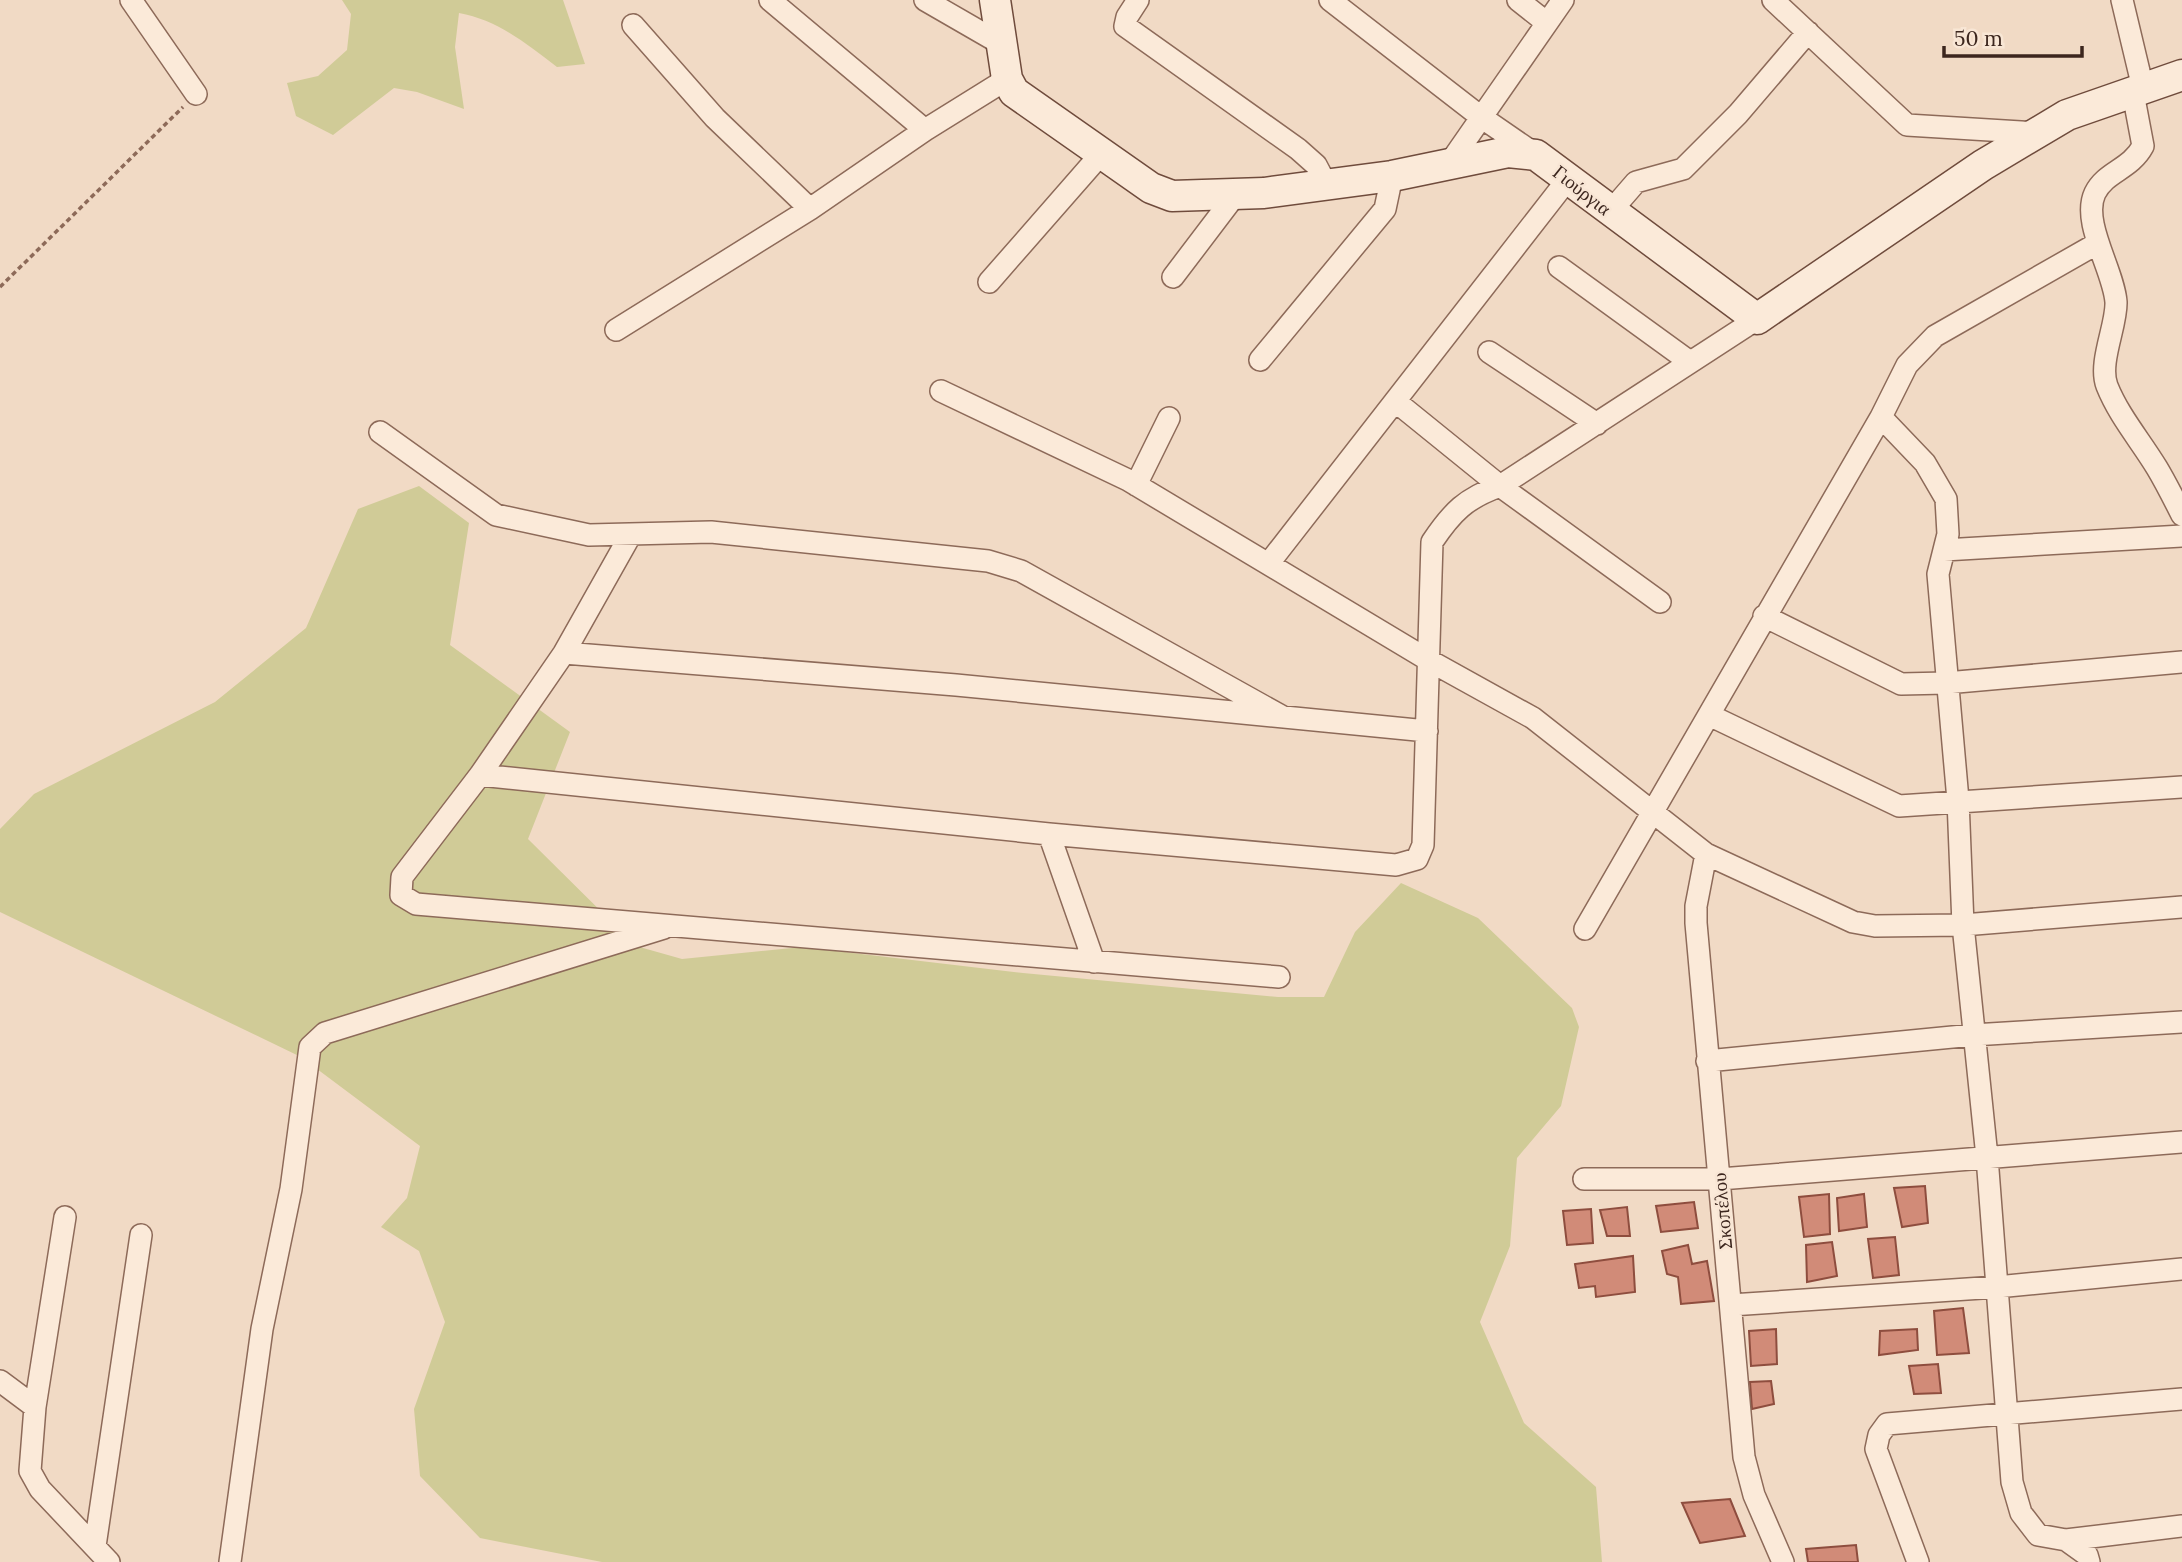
<svg xmlns="http://www.w3.org/2000/svg" width="2182" height="1562" font-family="Lora,serif">
<style>
.green{fill:#d0cb97}
.building{fill:#d18b78;stroke:#8e4d3e;stroke-width:2}
.lines{fill:none;stroke-linecap:round;stroke-linejoin:round}
.street-casing{stroke:#8d6a59;stroke-width:24}
.secondary-casing{stroke:#6f4b3c;stroke-width:33}
.path{stroke:#8d6a59;stroke-width:3.5;stroke-dasharray:5 3.5;stroke-linecap:butt}
.street{stroke:#fbead9;stroke-width:21}
.secondary{stroke:#fbead9;stroke-width:30}
.labels{text-anchor:middle;stroke-width:5;stroke-linejoin:round;paint-order:stroke}
.street-label{font-size:19px;fill:#3c261e;stroke:#f8e6d5}
</style>
<rect width="100%" height="100%" fill="#f1dac5"/>
<path class="green" d="M342,0H563L585,64L557,67C527,44 498,20 459,13L455,47L464,109L417,92L394,88L333,135L296,116L287,83L318,76L347,50L351,14Z
M419,486L469,523L450,645L570,732L528,839L636,946L682,959L802,947L1023,973L1278,997H1324L1355,932L1401,883L1478,918L1572,1008L1579,1027L1561,1106L1517,1158L1510,1246L1480,1322L1524,1423L1596,1487L1602,1562H602L480,1538L420,1476L414,1409L445,1322L419,1251L381,1227L407,1198L420,1146L301,1057L0,912V829L34,794L215,702L306,628L358,509Z"/>
<path class="building" d="M1925,1186L1928,1223L1902,1227L1894,1188Z
M1829,1194L1830,1234L1804,1237L1799,1197Z
M1864,1194L1867,1227L1839,1231L1837,1198Z
M1694,1202L1698,1228L1661,1232L1656,1206Z
M1627,1207L1630,1236H1607L1600,1210Z
M1591,1209L1593,1243L1567,1245L1563,1211Z
M1895,1237L1899,1275L1873,1278L1868,1239Z
M1832,1242L1837,1276L1807,1282L1806,1245Z
M1688,1245L1692,1264L1707,1261L1714,1301L1681,1304L1678,1277L1667,1274L1662,1251Z
M1633,1256L1635,1292L1596,1297L1595,1286L1579,1288L1575,1264Z
M1963,1308L1969,1353L1937,1355L1934,1311Z
M1776,1329L1777,1364L1751,1366L1749,1331Z
M1917,1329L1918,1350L1879,1355L1880,1331Z
M1938,1364L1941,1393L1914,1394L1909,1366Z
M1771,1381L1774,1404L1752,1409L1750,1382Z
M1730,1499L1745,1536L1700,1543L1682,1503Z
M1856,1545L1858,1562H1808L1806,1549Z"/>
<g class="lines">
<defs>
<path id="street" d="M131,0L196,94
M770,0L925,130
M925,0L1003,45
M1138,0L1127,17L1125,26L1298,149L1316,165L1326,184
M1330,0L1481,117L1532,152
M1518,0L1547,23
M1773,0L1907,125L2038,133
M2122,0L2143,88
M633,25L715,118L810,209
M2133,93L2143,146C2130,170 2106,171 2095,193C2081,222 2114,271 2116,302C2117,325 2098,363 2107,386C2119,416 2140,440 2157,468C2166,483 2174,499 2182,515
M1449,164L1563,0
M1610,212L1636,182L1683,169L1738,114L1808,32
M1559,267L1690,362
M1173,277L1236,194
M989,282L1101,154
M616,330L810,209L925,130L1007,79
M1489,352L1597,424
M1260,360L1385,209L1392,176
M941,391L1128,480L1430,661L1533,718L1706,854L1853,922L1875,926L1963,925L2182,907
M1395,401L1500,486L1660,602
M380,432L496,515L589,535L711,532L988,561L1021,571L1283,717
M1136,485L1169,418
M631,534L564,653L480,775L402,877L401,895L416,904L1279,977
M1944,550L2182,536
M1269,563L1568,179
M1764,616L1901,684L1946,683L2182,662
M564,653L956,685L1427,731
M1709,715L1899,806L2182,787
M480,775L1049,834L1396,865L1417,859L1423,845L1432,542C1452,512 1466,498 1500,486L1757,319
M1049,834L1094,962
M1706,854L1696,906V923L1744,1457L1754,1495L1783,1562
M1585,929L1881,417
M1707,1061L1973,1035L2182,1022
M1584,1179H1720L2182,1142
M65,1217L35,1407L30,1471L40,1489L109,1562
M1731,1305L1997,1287L2182,1269
M0,1381L35,1407
M2066,1540L2182,1526
M95,1546L141,1235
M230,1562L262,1329L291,1189L310,1047L325,1033L664,928
M1918,1562L1876,1449L1879,1435L1887,1424L2182,1399
M2089,1562L2087,1555L2066,1540L2038,1535L2021,1513L2012,1482L1987,1157L1963,925L1958,800L1938,574L1948,534L1946,499L1925,463L1881,417L1907,365L1935,336L2098,243"/>
<path id="secondary" d="M995,0L1007,79L1014,92L1151,188L1172,196L1264,193L1392,176L1508,152L1536,155L1757,319L1983,165L2067,115L2182,75"/>
</defs>
<use href="#street" class="street-casing"/>
<use href="#secondary" class="secondary-casing"/>
<path class="path" d="M0,287L183,107"/>
<use href="#street" class="street"/>
<use href="#secondary" class="secondary"/>
</g>
<g class="labels">
<g class="street-label">
<text transform="translate(1582 190) rotate(38)" y="7">Γιούργια</text>
<text transform="translate(1722 1211) rotate(-95)" y="7">Σκοπέλου</text>
</g>
</g>
<path d="M1944 46v10h138v-10" fill="none" stroke="#3c261e" stroke-width="3.5"/>
<text x="1954" y="46" font-size="21" fill="#3c261e" stroke="#f8e6d5" stroke-width="5" paint-order="stroke">50 m</text>
</svg>
